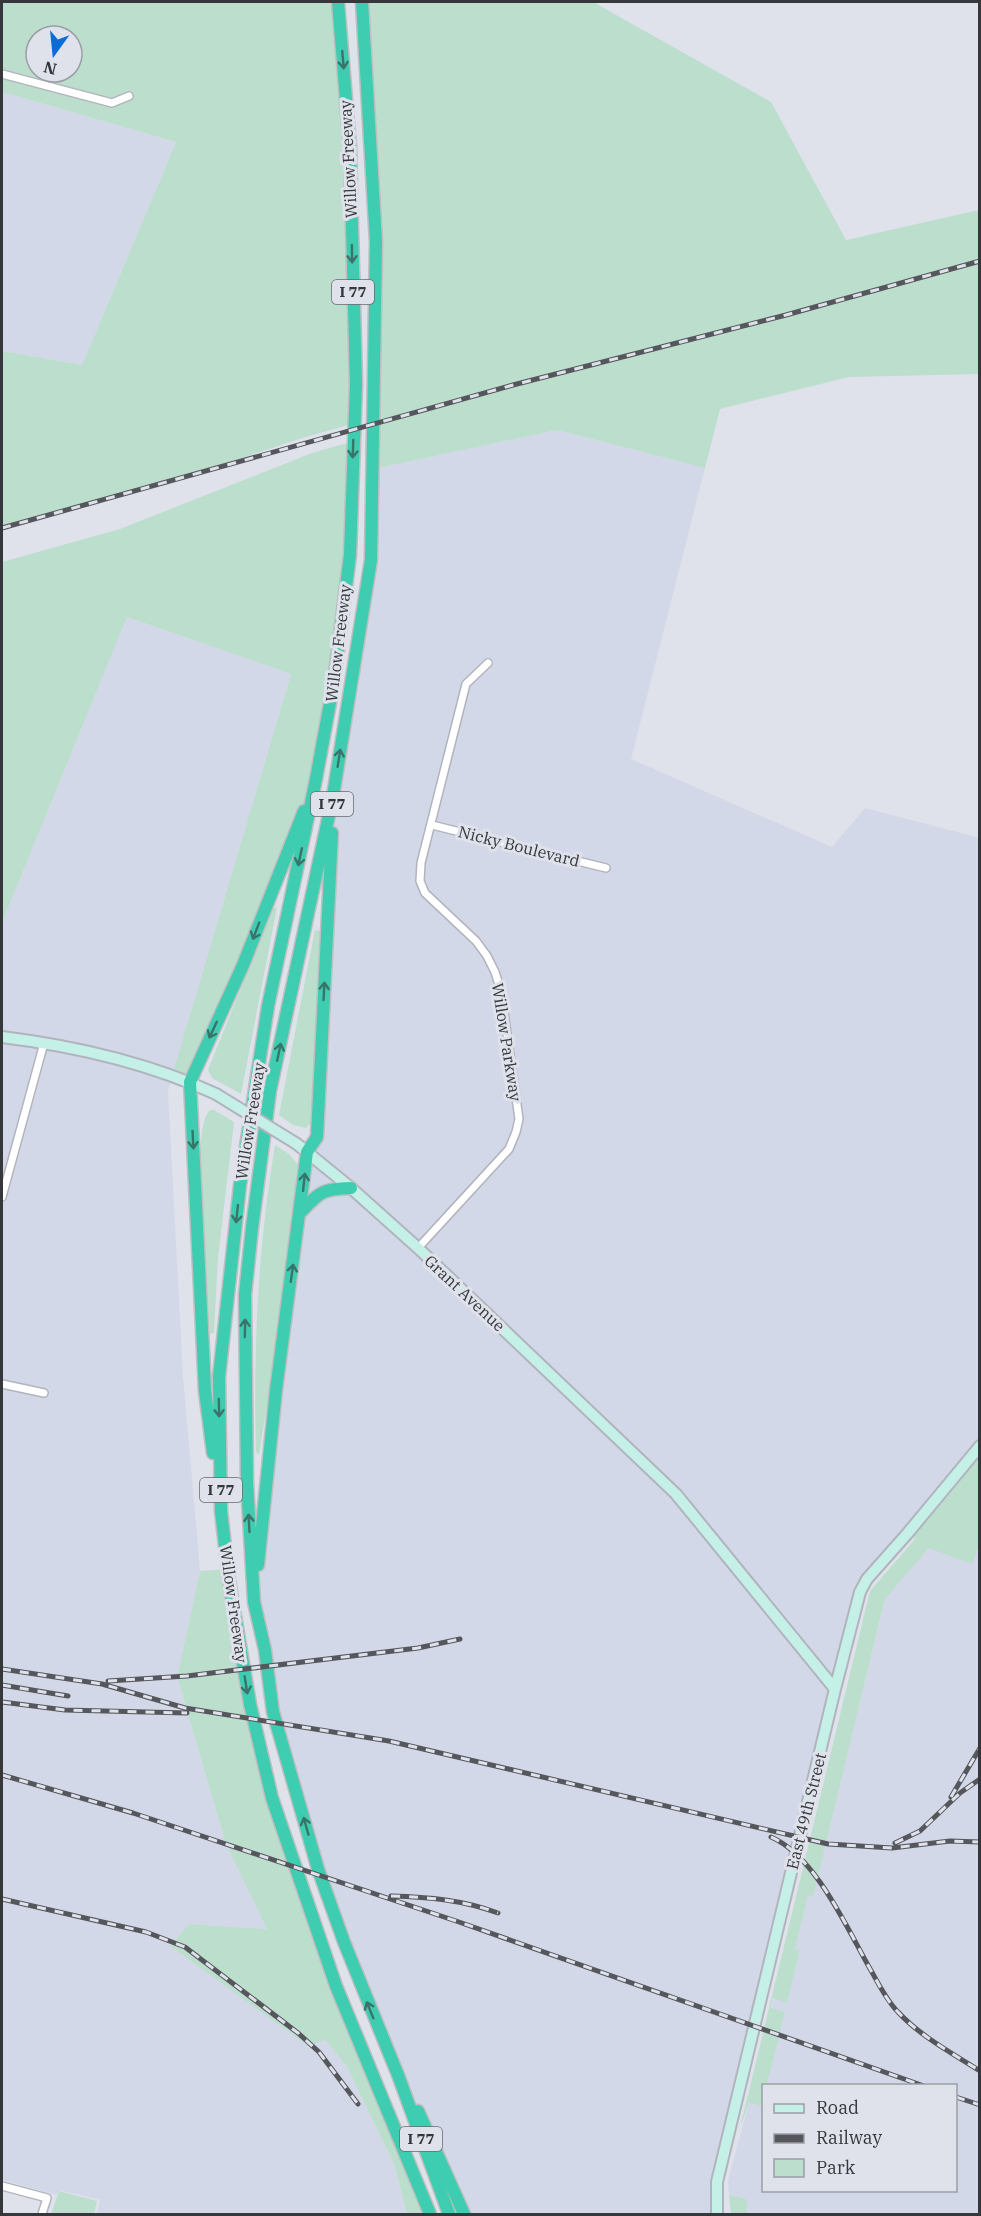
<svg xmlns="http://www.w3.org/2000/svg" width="981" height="2216" font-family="'IBM Plex Serif',serif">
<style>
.built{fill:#d3d8e8}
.green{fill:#bcdecd;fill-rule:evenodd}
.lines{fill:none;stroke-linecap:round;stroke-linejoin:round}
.street-casing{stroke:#b2b4bd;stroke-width:10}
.secondary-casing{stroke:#b2b4bd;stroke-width:14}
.highway-casing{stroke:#bfbfc0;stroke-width:15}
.street{stroke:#fff;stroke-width:7}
.secondary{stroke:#c5f0e7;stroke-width:10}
.highway{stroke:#3ecdb0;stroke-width:12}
.rail-casing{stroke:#56575c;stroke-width:5}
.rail{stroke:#dfe2eb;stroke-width:3;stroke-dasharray:9;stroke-linecap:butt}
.secondary-bridge-casing{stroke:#b2b4bd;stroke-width:14;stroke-linecap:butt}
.secondary-bridge{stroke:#c5f0e7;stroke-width:10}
.oneway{stroke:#39736a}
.labels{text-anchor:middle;stroke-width:6;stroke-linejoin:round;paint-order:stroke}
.shield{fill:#dfe2eb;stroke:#696a70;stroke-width:1.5}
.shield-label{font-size:15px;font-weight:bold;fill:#36373b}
.street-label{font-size:16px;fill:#36373b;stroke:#dfe2eb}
</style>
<rect width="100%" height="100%" fill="#dfe2eb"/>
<path class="built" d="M2,92L176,142L82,365L2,351Z
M557,430L705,468L631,759L832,847L865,808L980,838L979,1446L867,1579L717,2181V2214H464L398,2075L344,1942L273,1712L254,1602L300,1213L317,1137L333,796L371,560L373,469Z
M127,617L291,674L168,1091L183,1376L200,1571L177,1677L226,1844L268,1929L189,1924L170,1946L308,2045L325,2040L347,2067L394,2164L407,2214H97L100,2200L59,2190L57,2195L2,2180V923Z
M938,1537L979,1553V2214H748L746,2200L729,2195L728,2180L749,2103L762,2106L763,2101L764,2190H956V2086L767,2085L775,2053L763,2048L774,1998L787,2002L800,1951L795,1949L808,1896H813L886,1596Z"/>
<path class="green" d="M2,2H338L350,148L352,424L302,438L182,478L2,528V351L82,365L176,142L2,92ZM36,36H72V72H36Z
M362,2H593L771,102L846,240L979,210V374L849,377L720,409L705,468L557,430L373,469L376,242Z
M354,441L350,555L316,779L190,1082L172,1076L291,674L127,617L2,923V562L120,529L312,453Z
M277,907L241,1094L212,1078L208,1070L273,908Z
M315,930L320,931L313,1107L311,1123L306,1128L293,1125L279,1115Z
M210,1110H214L234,1122L218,1258L214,1333L210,1334L200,1159C201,1146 201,1118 210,1110Z
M275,1145L289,1154L300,1167L281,1318L259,1455L256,1452C253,1349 258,1247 275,1145Z
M979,1446V1547L972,1564L929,1548L885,1599L813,1897L808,1896L795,1949L800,1950L787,2003L773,1998L771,2008L785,2012L767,2085L764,2086L762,2106L749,2103L740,2128L870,1591L915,1539L907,1534Z
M228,1569L272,1798L336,1986L430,2214H407L394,2164L347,2067L325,2040L308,2046L170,1946L189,1924L267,1929L226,1844L177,1677L200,1571Z
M59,2191L97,2201L94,2214H51Z
M729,2195L746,2199L748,2214H731Z"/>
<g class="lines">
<defs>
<path id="street" d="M2,74L112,103L129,96
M432,825L606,868
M2,1197L44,1043
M418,1248L509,1149L516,1132L519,1119L501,991L495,972L487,956L476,941L425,893L420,881L421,863L466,684L488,663
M2,1384L44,1393
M2,2186L47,2198L42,2214"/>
<path id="secondary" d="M2,1037C75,1046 149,1063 216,1094
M297,1144L351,1188L418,1248L676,1494L835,1689
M717,2214V2182L835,1689L860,1592L867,1579L907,1534L980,1446"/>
<path id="highway" d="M338,2L350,148L356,384L350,555L334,681L316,779L268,1006L240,1185L219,1377L221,1511L229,1581L250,1704L272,1798L336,1986L430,2214
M362,2L376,242L371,560L333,796L270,1091L252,1228L245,1295L247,1483L254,1602L265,1650L273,1712L318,1869L344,1942L398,2075L449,2214
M300,1213C320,1192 321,1189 351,1188
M213,1453L205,1391L190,1082L243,965L304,811
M258,1565L276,1390L307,1152L317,1137L332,833
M418,2111L464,2214"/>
</defs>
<use href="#street" class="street-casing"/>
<use href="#secondary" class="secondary-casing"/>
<use href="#highway" class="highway-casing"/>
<use href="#street" class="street"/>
<use href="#secondary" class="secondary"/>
<use href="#highway" class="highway"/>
<defs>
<path id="rail" d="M2,528L513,385L786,315L980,261
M2,1669L102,1684L185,1708L389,1741L828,1844L892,1848L950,1841L980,1842
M108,1681L187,1676L418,1648L460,1639
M2,1685L68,1696
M2,1702L65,1710L187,1713
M2,1775L133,1813L459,1922L924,2086
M951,1797L980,1748
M771,1837C817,1857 848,1931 873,1974C880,1987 888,2002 898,2012C920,2036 952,2053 980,2071
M895,1843L920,1831L960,1793L980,1779
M391,1896C429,1897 463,1900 498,1913
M2,1899L146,1932L185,1947L298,2033L319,2052L358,2104
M956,2097L980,2105"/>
</defs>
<use href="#rail" class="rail-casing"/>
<use href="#rail" class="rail"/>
<defs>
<path id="secondary-bridge" d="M216,1094L297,1144"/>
</defs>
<use href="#secondary-bridge" class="secondary-bridge-casing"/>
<use href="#secondary-bridge" class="secondary-bridge"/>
</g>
<defs><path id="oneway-shaft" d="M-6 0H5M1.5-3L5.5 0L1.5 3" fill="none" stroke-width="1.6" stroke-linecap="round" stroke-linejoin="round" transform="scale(1.5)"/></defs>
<g class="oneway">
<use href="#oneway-shaft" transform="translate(343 60) rotate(85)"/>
<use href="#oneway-shaft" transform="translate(352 254) rotate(89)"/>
<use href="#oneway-shaft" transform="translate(353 449) rotate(92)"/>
<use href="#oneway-shaft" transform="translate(339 758) rotate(-81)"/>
<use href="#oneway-shaft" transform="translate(300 857) rotate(102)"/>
<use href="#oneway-shaft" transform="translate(256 931) rotate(111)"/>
<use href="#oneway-shaft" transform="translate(324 991) rotate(-87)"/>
<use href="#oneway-shaft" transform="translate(213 1030) rotate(115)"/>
<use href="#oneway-shaft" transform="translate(279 1052) rotate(-78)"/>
<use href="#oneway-shaft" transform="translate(193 1140) rotate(87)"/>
<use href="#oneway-shaft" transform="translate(304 1182) rotate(-84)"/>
<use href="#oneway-shaft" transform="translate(237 1214) rotate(96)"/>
<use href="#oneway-shaft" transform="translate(292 1273) rotate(-82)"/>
<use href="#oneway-shaft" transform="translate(245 1328) rotate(-89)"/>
<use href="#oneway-shaft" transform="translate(219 1408) rotate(89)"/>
<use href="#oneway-shaft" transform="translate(249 1523) rotate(-93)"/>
<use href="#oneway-shaft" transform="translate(246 1685) rotate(81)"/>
<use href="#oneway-shaft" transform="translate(306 1826) rotate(-106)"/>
<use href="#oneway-shaft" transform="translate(370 2010) rotate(-112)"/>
</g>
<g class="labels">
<g class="shield">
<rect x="332" y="280" width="42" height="24" rx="4.5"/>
<rect x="311" y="792" width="42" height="24" rx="4.5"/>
<rect x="200" y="1478" width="42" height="24" rx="4.5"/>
<rect x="400" y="2127" width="42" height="24" rx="4.5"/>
</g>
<g class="shield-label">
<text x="353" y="297">I 77</text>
<text x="332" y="809">I 77</text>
<text x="221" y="1495">I 77</text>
<text x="421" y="2144">I 77</text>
</g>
<g class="street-label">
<text transform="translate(348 159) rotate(-93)" y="6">Willow Freeway</text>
<text transform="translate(338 643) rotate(-83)" y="6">Willow Freeway</text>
<text transform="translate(519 846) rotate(14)" y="6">Nicky Boulevard</text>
<text transform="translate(507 1042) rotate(81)" y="6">Willow Parkway</text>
<text transform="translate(250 1121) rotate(-81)" y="6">Willow Freeway</text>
<text transform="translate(465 1293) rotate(43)" y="6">Grant Avenue</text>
<text transform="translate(234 1604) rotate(82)" y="6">Willow Freeway</text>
<text transform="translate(806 1811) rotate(-76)" y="6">East 49th Street</text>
</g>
</g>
<rect width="981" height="2216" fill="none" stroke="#36373b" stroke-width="6"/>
<rect x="762" y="2084" width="195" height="108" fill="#dfe2eb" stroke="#9b9ea5" stroke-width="1.5"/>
<rect x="774" y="2104" width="30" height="9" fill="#c5f0e7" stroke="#9b9ea5" stroke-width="1.5"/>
<text x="816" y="2114" font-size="18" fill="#36373b">Road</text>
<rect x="774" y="2134" width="30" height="9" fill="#56575c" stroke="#9b9ea5" stroke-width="1.5"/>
<text x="816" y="2144" font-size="18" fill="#36373b">Railway</text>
<rect x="774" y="2159" width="30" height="18" fill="#bcdecd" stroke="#9b9ea5" stroke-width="1.5"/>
<text x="816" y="2174" font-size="18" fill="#36373b">Park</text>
<g transform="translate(54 54) rotate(195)"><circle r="28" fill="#dfe2eb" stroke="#9b9ea5" stroke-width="1.5"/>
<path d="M0-4.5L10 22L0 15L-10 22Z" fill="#0c6cd5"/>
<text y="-9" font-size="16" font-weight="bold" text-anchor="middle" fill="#36373b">N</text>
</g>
</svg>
